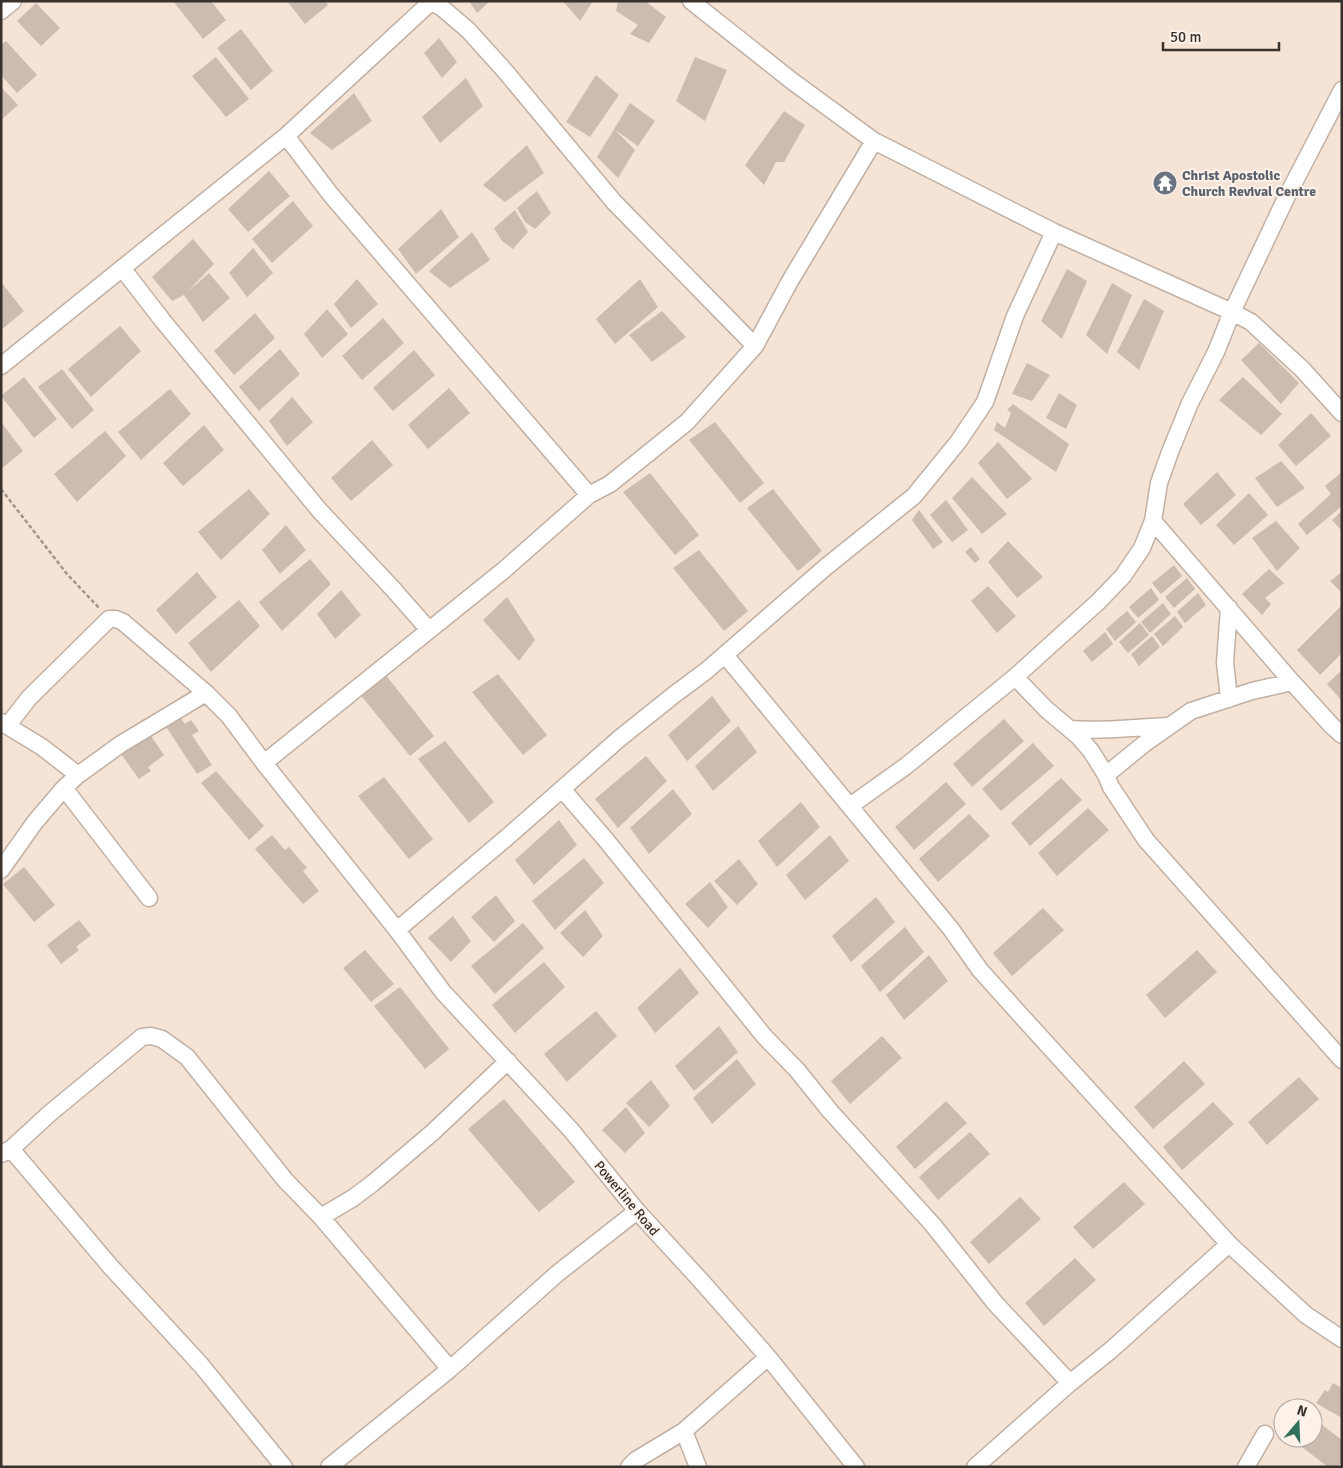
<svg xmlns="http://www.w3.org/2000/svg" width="1343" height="1468" font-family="Signika,sans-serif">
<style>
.building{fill:#ccbbaf}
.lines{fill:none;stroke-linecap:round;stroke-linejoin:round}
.street-casing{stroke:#c1b0a4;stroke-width:19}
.path{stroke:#a2948b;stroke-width:2.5;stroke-dasharray:4 2.5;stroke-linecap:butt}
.street{stroke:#fff;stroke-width:16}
.labels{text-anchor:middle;stroke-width:4;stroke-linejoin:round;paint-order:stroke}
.worship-label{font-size:14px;font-weight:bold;fill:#5b616d;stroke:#fdf2ea;text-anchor:start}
.street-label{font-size:14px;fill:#38312c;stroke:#fdf2ea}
</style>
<rect width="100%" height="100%" fill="#f5e3d6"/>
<path class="building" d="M173,1H211L226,20L203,39Z
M287,1H325L328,5L305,24Z
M469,1H490L477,13Z
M563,1H593L580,21Z
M618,1H645L666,17L649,43L630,34L638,25L616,11Z
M36,3L60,28L41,46L17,21Z
M241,29L273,71L251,90L217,48Z
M439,38L457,62L442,78L424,53Z
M6,41L37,75L17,93L1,75V45Z
M216,57L249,99L226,117L192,76Z
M695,57L727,70L705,121L676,101Z
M596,75L619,95L590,137L566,122Z
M466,78L483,106L440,143L422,117Z
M1,87L18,105L1,120Z
M354,93L372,121L332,150L310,133Z
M630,103L655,121L638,146L615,130L635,150L618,178L597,157Z
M784,111L805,125L784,162H776L764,185L745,165Z
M527,145L544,173L505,202L483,185Z
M269,171L290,196L248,232L228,209Z
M537,191L551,213L535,229L525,222L517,208Z
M293,201L313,226L272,263L252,239Z
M441,209L459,237L416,274L398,249Z
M515,210L528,232L513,249L502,241L494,228Z
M472,232L490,260L450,288L429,271Z
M193,239L214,264L187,292L209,273L230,298L203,322L184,295L172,301L152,277Z
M253,248L273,273L247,297L229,273Z
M1067,269L1087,281L1062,339L1041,321Z
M357,279L378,304L351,328L334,304Z
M640,279L658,307L615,344L596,319Z
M1,282L24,311L1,330Z
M1112,283L1132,295L1107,354L1086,335Z
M1144,299L1164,311L1139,370L1117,352Z
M327,309L348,334L322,358L304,334Z
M662,311L686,337L652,362L629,335Z
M255,313L275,338L234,375L214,351Z
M383,318L404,343L362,380L342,356Z
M120,326L141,351L91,397L68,369Z
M1259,343L1299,383L1281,404L1241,360Z
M280,349L300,374L259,411L239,387Z
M414,350L435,375L393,411L373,388Z
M1027,363L1050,375L1032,401L1012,394Z
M62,369L94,410L72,429L38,387Z
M24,377L57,419L34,438L1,396Z
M1243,377L1282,414L1261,435L1219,400Z
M449,388L470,413L428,449L408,425Z
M170,389L191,414L141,460L118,432Z
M1059,393L1077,405L1066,429L1046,418Z
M292,397L313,422L287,446L269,421Z
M1013,404L1069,444L1056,472L994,430L997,422L1005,428L1011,413L1007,410Z
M1311,413L1331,436L1296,466L1278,445Z
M1,422L23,451L1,469Z
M715,422L764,483L740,503L689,440Z
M204,425L224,450L183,486L163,463Z
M105,431L126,456L77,502L54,474Z
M372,440L393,465L351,501L331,478Z
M998,442L1032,479L1007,499L978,463Z
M1281,461L1305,488L1277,507L1255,478Z
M1217,472L1236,495L1201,525L1183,504Z
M1342,472V506L1307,535L1298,524L1331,494L1325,486Z
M650,473L699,535L675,555L623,492Z
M972,477L1007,514L982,534L952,498Z
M249,489L270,514L221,560L198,532Z
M773,489L822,551L798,571L747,508Z
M1249,493L1268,515L1234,545L1216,525Z
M946,500L968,530L952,542L930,515Z
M919,510L943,542L933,549L912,520Z
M1342,511V531L1332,520Z
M1276,521L1300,548L1277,571L1252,538Z
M286,525L306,550L280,574L262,550Z
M1008,541L1043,577L1017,598L988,562Z
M971,547L980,559L975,563L965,552Z
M699,550L748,611L724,631L673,568Z
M310,559L331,584L282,631L259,602Z
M1174,565L1182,576L1161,594L1152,583Z
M1269,569L1284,583L1265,598L1271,604L1262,615L1242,594Z
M197,572L217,597L176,634L156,610Z
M1342,572V593L1330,581Z
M1187,578L1195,589L1174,608L1165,597Z
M988,586L1016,616L997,633L971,601Z
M1151,588L1159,600L1138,618L1129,607Z
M341,590L361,615L335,639L317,614Z
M1198,593L1206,605L1185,623L1177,612Z
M507,597L535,640L519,661L483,620Z
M239,600L260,626L211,672L188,643Z
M1163,603L1171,614L1150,633L1141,622Z
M1342,605V653L1320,675L1297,650Z
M1127,611L1136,622L1115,641L1106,629Z
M1175,616L1183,627L1163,646L1154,634Z
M1140,623L1149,635L1128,653L1119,642Z
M1105,632L1113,644L1092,662L1083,651Z
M1152,636L1160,647L1139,666L1131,654Z
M1342,670V701L1327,684Z
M385,674L434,736L410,756L359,693Z
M498,674L547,735L523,755L472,692Z
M712,696L731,721L687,761L668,735Z
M177,713L185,724L191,720L199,731L192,735L212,765L197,774L163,722Z
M1004,719L1024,741L972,787L953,764Z
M738,726L757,752L713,791L695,766Z
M151,736L164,755L148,767L151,771L139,779L121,754L143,738L145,741Z
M445,741L494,802L469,823L418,759Z
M1033,743L1054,766L1001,811L982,789Z
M646,756L667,781L618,828L595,799Z
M216,771L264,826L249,840L201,783Z
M384,777L433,839L409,859L358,796Z
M1061,778L1082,800L1030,846L1011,823Z
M946,782L966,804L914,850L895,827Z
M673,789L692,814L649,854L630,828Z
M801,802L820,827L777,867L758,841Z
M1088,808L1109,830L1057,876L1038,853Z
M969,814L990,836L938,882L919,859Z
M559,820L577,845L534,885L515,860Z
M272,835L285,850L289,847L307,868L303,871L319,891L303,904L255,849Z
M830,835L849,861L805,900L786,875Z
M584,858L604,883L555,930L532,901Z
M739,859L758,884L737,905L714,881Z
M24,867L55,905L34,922L3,884Z
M710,882L728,907L708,928L685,904Z
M496,895L515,921L494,942L471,917Z
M876,897L895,922L851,962L832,936Z
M1043,908L1064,930L1012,976L993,953Z
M585,910L603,936L583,957L560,933Z
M453,916L471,941L451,962L428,938Z
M79,920L91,935L76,947L79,950L61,964L47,945Z
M523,923L544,948L495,994L471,966Z
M905,927L924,952L880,992L861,966Z
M365,950L394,984L371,1002L343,968Z
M1197,950L1217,972L1165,1018L1146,995Z
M929,955L948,981L904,1020L886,995Z
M544,962L565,987L515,1033L492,1005Z
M680,968L699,993L655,1033L637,1008Z
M400,987L449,1049L425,1069L374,1006Z
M596,1011L617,1036L567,1082L544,1054Z
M719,1026L738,1052L694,1091L675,1066Z
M882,1036L902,1058L850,1104L831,1081Z
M737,1059L756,1084L712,1124L693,1098Z
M1184,1061L1205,1084L1153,1129L1134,1107Z
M1299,1077L1319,1099L1267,1145L1248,1122Z
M651,1080L670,1106L649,1127L626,1103Z
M504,1099L575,1182L539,1212L468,1129Z
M946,1101L967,1123L915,1169L896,1147Z
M1213,1102L1234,1124L1182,1170L1163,1147Z
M626,1107L645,1133L625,1153L602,1130Z
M970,1132L990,1154L938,1200L919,1177Z
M1124,1182L1145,1204L1093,1249L1073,1227Z
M1020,1197L1041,1219L989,1264L970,1242Z
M1075,1258L1096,1280L1044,1326L1025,1303Z
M1333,1383L1342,1388V1418L1316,1403L1325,1390L1328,1392Z
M1313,1418L1342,1440V1461L1338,1467H1328L1290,1438H1313Z"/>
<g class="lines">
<defs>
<path id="street" d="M691,1L792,81L874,141
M431,2L441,7L468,30L505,71L614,202L755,346
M1,11L13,1
M1342,90L1285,200L1232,312L1251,322L1302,369L1342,413
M286,136L331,195L589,495
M122,268L163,321L320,511L393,589L429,630
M1,366L286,136L432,1
M1153,521L1292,682L1332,726L1342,735
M725,655L951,929L980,970L1015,1009L1229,1244L1306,1315L1342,1339
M1015,677L1047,710L1078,736L1091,751L1106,775L1111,787L1146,840L1342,1060
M1229,699L1225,662L1229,608
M1,722L42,747L78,775
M8,725L29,698L109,619H116L123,622L206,693L229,716L264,763L397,930L443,992L571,1130L637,1211L703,1283L768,1357L856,1467
M1070,729C1103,732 1136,727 1169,726
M264,763L504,570L589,495L610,484L687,422L755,346L790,281L874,141L1054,232L1015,316L985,402L958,442L914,496L827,566L706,671L675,694L620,738L505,839L397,930
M1106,775L1144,744L1191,711L1252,691L1292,682
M64,788L149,898
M562,789L606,840L764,1036L797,1070L830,1111L933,1225L995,1303L1070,1383
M850,806L906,766L1015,677L1098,602L1123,576L1142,548L1153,521L1159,483L1170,452L1190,403L1216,352L1232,312L1054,232
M1,870L35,822L64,788L78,775L121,744L206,693
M11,1149L110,1266L201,1365L284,1467
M1,1154L11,1149L49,1114L142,1037L151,1036L162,1039L187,1057L285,1180L321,1217L450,1369
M321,1217L353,1198L373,1183L433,1132L508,1061
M684,1431L698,1467
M329,1467L450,1369L558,1273L637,1211
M629,1467L636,1460L684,1431L768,1357
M975,1467L1070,1383L1111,1350L1229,1244
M1246,1467L1265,1434"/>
</defs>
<use href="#street" class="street-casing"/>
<path class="path" d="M1,489L67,574L100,609"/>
<use href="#street" class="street"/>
</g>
<defs>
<symbol id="temple-disc" viewBox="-11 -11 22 22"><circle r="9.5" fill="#6b7280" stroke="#fdf2ea"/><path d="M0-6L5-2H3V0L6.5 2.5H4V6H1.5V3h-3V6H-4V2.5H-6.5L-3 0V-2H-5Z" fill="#fff"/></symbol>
</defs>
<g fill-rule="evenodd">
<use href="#temple-disc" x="1151" y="169" width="28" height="28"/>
</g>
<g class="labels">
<g class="worship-label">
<text x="1182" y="180">Christ Apostolic<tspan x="1182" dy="16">Church Revival Centre</tspan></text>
</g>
<g class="street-label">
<text transform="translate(627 1198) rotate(50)" y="5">Powerline Road</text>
</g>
</g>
<rect width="1343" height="1468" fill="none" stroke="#38312c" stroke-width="5"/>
<g transform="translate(1298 1423) rotate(19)"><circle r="24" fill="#fdf2ea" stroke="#aea59e"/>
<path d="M0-4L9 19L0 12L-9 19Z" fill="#33705b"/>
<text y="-8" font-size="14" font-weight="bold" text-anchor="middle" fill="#38312c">N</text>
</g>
<path d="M1163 42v8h116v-8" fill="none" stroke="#38312c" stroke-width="2.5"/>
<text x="1170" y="42" font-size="15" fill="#38312c" stroke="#fdf2ea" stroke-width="4" paint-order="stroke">50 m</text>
</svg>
